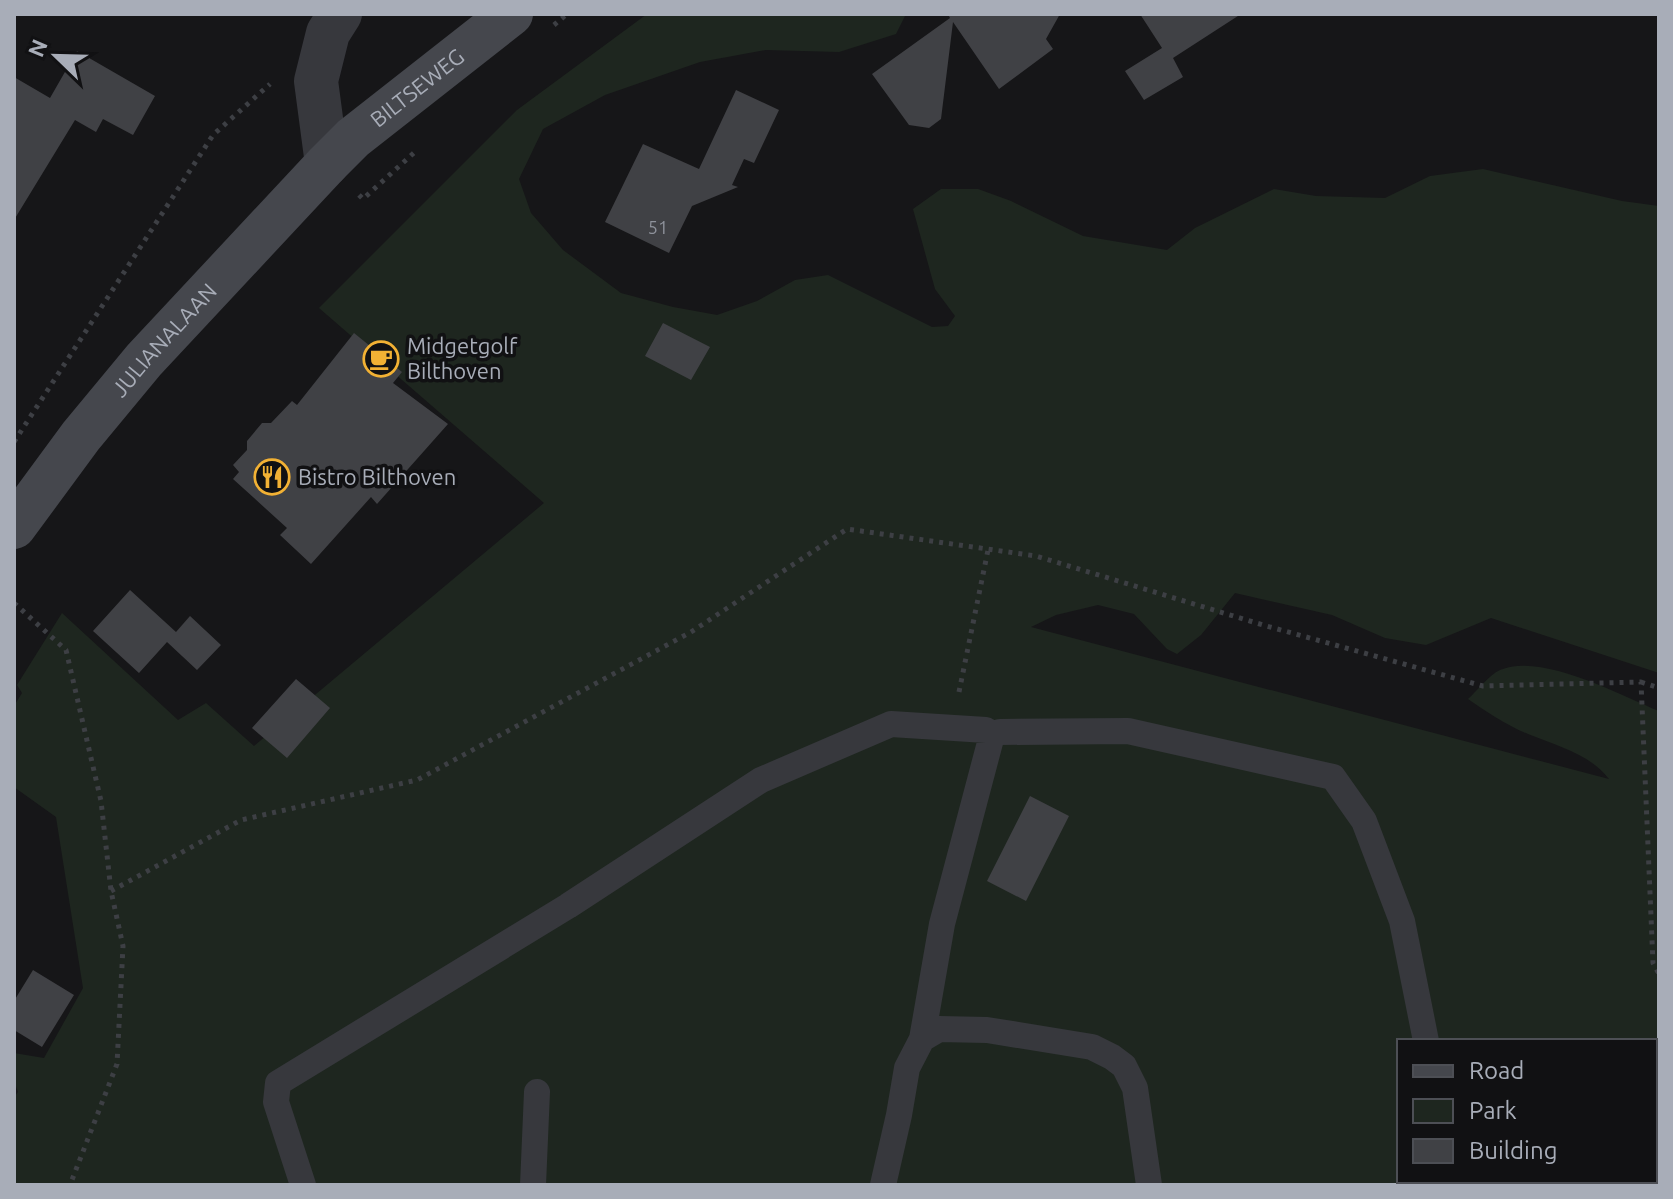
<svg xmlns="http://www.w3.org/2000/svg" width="1673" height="1199" font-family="Ubuntu,sans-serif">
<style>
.green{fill:#1e261f;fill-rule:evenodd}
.building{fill:#404145}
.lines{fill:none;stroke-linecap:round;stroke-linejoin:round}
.path{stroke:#3d3f44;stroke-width:5;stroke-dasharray:4 6;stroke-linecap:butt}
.lane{stroke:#37383d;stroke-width:26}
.street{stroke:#37383d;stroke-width:44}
.secondary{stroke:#45474d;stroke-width:44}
.labels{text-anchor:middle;stroke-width:7;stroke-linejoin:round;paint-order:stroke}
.number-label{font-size:18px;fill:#8e929b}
.street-label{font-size:22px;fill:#a8adb8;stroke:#111113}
.poi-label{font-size:22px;fill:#a8adb8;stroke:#111113;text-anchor:start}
</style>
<rect width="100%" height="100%" fill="#161618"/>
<path class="green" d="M647,14H906L896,34L839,52L766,50L700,62L605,95L543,129L519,179L531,213L563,250L621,293L673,307L717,315L757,301L795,280L828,275L932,327L948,326L955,316L935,289L913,209L941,189H978L1011,201L1083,236L1167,250L1195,228L1274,189L1316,196L1385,198L1430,176L1483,169L1622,201L1659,206V673L1491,618L1426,645L1385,638L1332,615L1235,593L1201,635L1177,654L1167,649L1134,614L1098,605L1056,615L1031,627L1609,779C1590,754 1557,746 1528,734C1506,725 1487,712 1468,699C1477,691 1489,675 1500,670C1541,652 1620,695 1659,711V1185H14V1097L18,1092L14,1081V1053L44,1058L83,988L56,817L14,787V706L22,693L17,685L62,613L178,720L206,703L254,746L544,503L319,308L517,110ZM1399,1041H1655V1181H1399Z"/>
<path class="building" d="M948,14H1060L1046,39L1053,49L999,89L953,22L941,119L929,128L909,125L872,74L950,18Z
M1140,14H1241L1173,58L1183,77L1144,100L1125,71L1162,48Z
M77,51L155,96L133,135L103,119L96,132L75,120L14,220V77L50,98Z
M736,90L779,110L754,163L744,159L732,185L738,187L692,206L669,253L605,222L643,144L699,169Z
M663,323L710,347L691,380L645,356Z
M354,333L402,372L393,383L448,424L377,504L371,497L311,564L280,535L287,528L233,479L239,472L233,465L247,450V441L262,423H271L292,401L297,405Z
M130,590L176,632L190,616L221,645L197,670L167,642L139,673L93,631Z
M296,679L330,708L287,758L252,728Z
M1030,796L1069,816L1026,901L987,881Z
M33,970L74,995L42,1047L14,1030V1001Z"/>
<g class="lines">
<path class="path" d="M554,25L567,14
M359,195L363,199L417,150
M14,442L213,135L270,84
M14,603L66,650L101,801L111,891L123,946L117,1064L70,1185
M1641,682L1659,688
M959,692L988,550
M111,891L241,820L417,780L691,632L847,529L1036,556L1263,625L1483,686L1641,682L1653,963L1659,974"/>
<path class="lane" d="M922,1039L942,924L992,735
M1441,1181V1185
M303,1185L276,1102L278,1083L568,906L761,780L891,724L986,730L992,735L1000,732L1128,731L1333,777L1364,821L1402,921L1426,1041
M533,1185L537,1092
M883,1185L899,1115L907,1068L922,1039L939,1029L987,1030L1092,1047L1112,1057L1124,1066L1135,1088L1149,1185"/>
<path class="street" d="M327,164L316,81L328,33L340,14"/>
<path class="secondary" id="s1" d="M14,527L81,436L144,360L327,164L353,138L511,14"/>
</g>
<defs>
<symbol id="cafe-ring" viewBox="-11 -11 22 22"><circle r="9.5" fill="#111113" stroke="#f2b134" stroke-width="1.5"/><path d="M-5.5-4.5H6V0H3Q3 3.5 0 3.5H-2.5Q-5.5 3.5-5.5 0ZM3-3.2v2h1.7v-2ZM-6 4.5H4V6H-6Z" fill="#f2b134"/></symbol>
<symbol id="restaurant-ring" viewBox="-11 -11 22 22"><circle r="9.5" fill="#111113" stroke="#f2b134" stroke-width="1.5"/><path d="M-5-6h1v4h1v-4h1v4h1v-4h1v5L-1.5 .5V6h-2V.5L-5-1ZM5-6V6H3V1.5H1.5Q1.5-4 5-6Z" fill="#f2b134"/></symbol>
</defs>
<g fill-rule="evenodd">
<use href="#cafe-ring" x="361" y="339" width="40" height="40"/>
<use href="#restaurant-ring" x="252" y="457" width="40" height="40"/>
</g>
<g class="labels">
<g class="number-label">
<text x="658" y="234">51</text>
</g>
<g class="street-label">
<text dy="8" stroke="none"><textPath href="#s1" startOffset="598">BILTSEWEG</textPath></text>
<text dy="8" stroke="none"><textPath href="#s1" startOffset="240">JULIANALAAN</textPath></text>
</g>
<g class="poi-label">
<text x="407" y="354">Midgetgolf<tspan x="407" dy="25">Bilthoven</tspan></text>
<text x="298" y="485">Bistro Bilthoven</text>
</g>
</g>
<rect width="1673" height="1199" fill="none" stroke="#a8adb8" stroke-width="32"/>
<rect x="1397" y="1039" width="260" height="144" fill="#111113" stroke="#4d4f55" stroke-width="2"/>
<rect x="1413" y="1065" width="40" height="12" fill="#45474d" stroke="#4d4f55" stroke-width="2"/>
<text x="1469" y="1079" font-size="24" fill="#a8adb8">Road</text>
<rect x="1413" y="1099" width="40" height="24" fill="#1e261f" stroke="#4d4f55" stroke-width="2"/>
<text x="1469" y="1119" font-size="24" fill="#a8adb8">Park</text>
<rect x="1413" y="1139" width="40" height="24" fill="#404145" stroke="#4d4f55" stroke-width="2"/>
<text x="1469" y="1159" font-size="24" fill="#a8adb8">Building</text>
<g transform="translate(56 56) rotate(293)" stroke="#111113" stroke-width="6" paint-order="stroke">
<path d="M0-6L14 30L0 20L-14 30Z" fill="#a8adb8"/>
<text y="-12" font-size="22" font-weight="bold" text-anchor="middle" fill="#a8adb8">N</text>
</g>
</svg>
